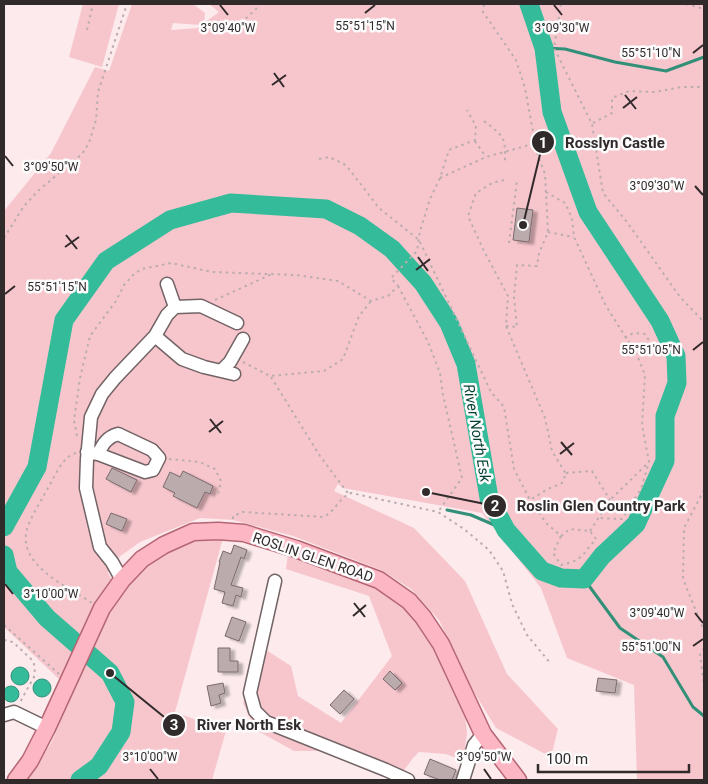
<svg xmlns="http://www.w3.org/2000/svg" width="708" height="784" font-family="Roboto,sans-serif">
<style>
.green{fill:#f7c6cd;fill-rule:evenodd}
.water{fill:#33bb9a;stroke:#329079}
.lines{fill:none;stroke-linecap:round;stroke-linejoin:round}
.stream{stroke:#329079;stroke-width:3}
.river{stroke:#33bb9a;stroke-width:19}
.building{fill:#bcabad;stroke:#7a6a6c;filter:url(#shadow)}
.minor-casing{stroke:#726365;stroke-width:15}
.major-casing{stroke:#b56674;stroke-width:19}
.path{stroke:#bbadaf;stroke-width:2;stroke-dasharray:2.5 4;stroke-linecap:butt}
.minor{stroke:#fff;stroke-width:12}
.major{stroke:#fdb6c4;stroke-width:16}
.path-bridge{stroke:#bbadaf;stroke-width:2;stroke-dasharray:2.5 4;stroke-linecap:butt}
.ticks{fill:none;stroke:#312a2b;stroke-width:2}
.labels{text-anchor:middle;stroke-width:5;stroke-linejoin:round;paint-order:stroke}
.street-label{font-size:14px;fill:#312a2b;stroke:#fcfcfc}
.water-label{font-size:15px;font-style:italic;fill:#023e31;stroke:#fcfcfc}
.ticks-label{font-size:12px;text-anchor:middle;fill:#312a2b;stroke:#fcfcfc;stroke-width:5;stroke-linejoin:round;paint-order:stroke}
.leader{fill:none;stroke:#312a2b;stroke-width:2}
.callout-dot{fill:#312a2b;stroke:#fcfcfc;stroke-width:2}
.mark-label{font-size:15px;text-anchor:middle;font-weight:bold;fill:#fff}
.callout-label{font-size:15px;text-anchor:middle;font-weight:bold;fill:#312a2b;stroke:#fcfcfc;stroke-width:5;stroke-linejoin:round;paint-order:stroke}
</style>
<defs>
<filter id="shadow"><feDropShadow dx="4.5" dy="2.5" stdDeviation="1" flood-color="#0004"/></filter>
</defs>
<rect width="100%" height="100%" fill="#fceaec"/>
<path class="green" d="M83,4H119L102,67L69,57Z
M132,4H193L205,13L204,23L219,12L209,4H704V780H637L634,685L567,658L541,588L482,513L343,488L338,484L334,491L414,528L465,581L507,674L558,729L551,757L496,728L469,684L439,620L411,589L381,570L293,536L233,520L200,518L140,542L112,562L108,573L113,582L180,543L195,538H223L175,712L226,731L212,780H27L51,743L103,623L88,616L60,680L4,627V211L51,153L95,67L109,71ZM173,23L200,25V26L198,28L171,30Z
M288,554L375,586L405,605L437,649L465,715L467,733L463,761L446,754L419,752L413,758L402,773L346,751H294L256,730L243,703L255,677L263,648L291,666L298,696L341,723L392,656L369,596L286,569Z"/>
<path class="water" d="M11 676a9 9 0 1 1 18 0a9 9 0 1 1-18 0Z
M33 688a9 9 0 1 1 18 0a9 9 0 1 1-18 0Z
M3 694a8 8 0 1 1 16 0a8 8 0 1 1-16 0Z"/>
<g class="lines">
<path class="stream" d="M544,48L565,49L615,62L666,71L704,57
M447,510L471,515L506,530
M584,579L620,628L663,657L693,707L704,716"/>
<path class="river" d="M4,527L37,467L64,320L106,261L170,220L231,203L326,209L360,226L392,249L423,283L449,323L466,364L489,498L506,530L542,571L561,578L584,579L602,556L636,524L665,461V416L677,383L676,356L660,321L588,212L552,112L544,48L529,4
M4,555L8,572L47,618L110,673L125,702L121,732L99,766L80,780"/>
</g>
<path class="building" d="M517,208L533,210L529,242L513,240Z
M112,468L137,480L131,492L106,479Z
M183,471L213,486L210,494L205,492L197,508L173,496L175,493L163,487L170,472L180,477Z
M111,513L127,519L122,531L106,524Z
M234,545L247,550L244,559L241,557L231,585L243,588L241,597L236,595L233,606L222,603L225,592L214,589L220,562H219L223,551L231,554Z
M232,617L246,622L239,641L225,636Z
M218,648H230V661H238V672H218Z
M390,671L402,683L395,690L383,679Z
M598,678L617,680L615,693L596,691Z
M223,683L225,693L219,695L221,703L211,706L207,686Z
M344,690L354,699L340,714L330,705Z
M430,759L456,770L452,780H440L424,774Z"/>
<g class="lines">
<defs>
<path id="minor" d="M167,284L175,307
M155,336L182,359L204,367L234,374
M222,370L230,362L243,339
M87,452L98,454L145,472L153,470L159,458L152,450L118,434C107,437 103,444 98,454
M122,580L112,562L100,547L86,488L87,459L91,417L102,394L115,378L155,336L167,315L175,307L201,306L237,323
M275,581L250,693L255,711L266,722L386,770L408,780
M4,715L14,712L47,728
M463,780L474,745L483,734"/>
<path id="major" d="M16,780L30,761L47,728L102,608L122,580L142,559L164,545L193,532L218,531L244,533L296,549L379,580L409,601L423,617L441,644L483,734L518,780"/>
</defs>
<use href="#minor" class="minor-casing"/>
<use href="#major" class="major-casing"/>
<path class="path" d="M561,4L554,48L592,124L603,193L627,222L680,297L704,322
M686,4L704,9
M241,23L256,9L259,4
M87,30L93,4
M593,123L612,113V98L629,91L655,92L682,87H704
M475,141L486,157
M319,159L329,157L346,165L379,208L419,240L491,392L504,407L514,469L530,500L546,523L561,536L570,529L590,531L596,539C582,554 584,560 561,565L553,553L561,536
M440,178L486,157L526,146L532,141L534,137L525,88L516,60L483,12L484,4
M504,180L492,183L476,193L468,216L483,249L508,296L506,326L545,418L552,451L566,474L562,483L548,489L530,500
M546,192L565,203L572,218L574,237L606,306L637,355L645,375L642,425L649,462L641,489L622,519L598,518
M548,232L574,237
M4,238L24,206L39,190L82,154L89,143L96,120L98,92L127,4
M509,243L517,181
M398,286L428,342L440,373L443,395L462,478L438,512
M215,300L272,274
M506,326L517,327L514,297L517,265L537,266L539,253L548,232L545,174L533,142
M625,338L633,333L645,334L650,342L648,350L637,355
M243,362L270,376L324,371L343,359L359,316L371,301
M271,377L320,456L347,492L351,493
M77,436L74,420L80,378L90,336L116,301L124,285L134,274L142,269L171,263L212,272L296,275L338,281L371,301L388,296L398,286L391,278L417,251L420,231L430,199L440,178L449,150L475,140L476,126L467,110
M76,453C62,457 55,476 48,488C41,501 33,513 28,526C14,564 67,586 92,603
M169,459L200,462L215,469L221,481L218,494
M566,473L592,471L610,500
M704,490L684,528L683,579L704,631
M233,519V516L243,512L324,517C335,511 340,497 351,493L438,512L464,529L489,550L503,571L512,604L527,635L551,664
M590,531L610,500L648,463
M4,625L59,674
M4,640L13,642L33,661L35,668L34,677L19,704
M704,648L700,655L704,685"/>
<use href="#minor" class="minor"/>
<use href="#major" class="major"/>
<path class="path-bridge" d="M484,121C506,138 505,137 505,164"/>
</g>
<path class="ticks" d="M220,5L228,15M554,5L562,15M365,13L375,5M693,53L703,45M274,73L284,87M272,85L286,75M625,95L636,109M623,108L637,97M5,156L13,166M695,186L703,195M66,235L77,249M65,247L79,237M418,257L428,271M416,270L430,259M5,294L15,286M693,350L703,342M210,419L221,433M209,432L223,421M561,442L572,455M560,454L574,443M5,584L13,594M354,603L365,617M695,613L703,623M353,616L366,605M693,646L703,639M150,769L158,779M484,769L491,779"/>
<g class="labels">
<g class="street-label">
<text transform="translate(313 557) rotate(19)" y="5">ROSLIN GLEN ROAD</text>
</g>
<g class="water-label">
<text transform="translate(477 433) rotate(80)" y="5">River North Esk</text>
</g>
</g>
<g class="ticks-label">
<text x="365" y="30">55°51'15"N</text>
<text x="228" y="32">3°09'40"W</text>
<text x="562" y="32">3°09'30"W</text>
<text x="651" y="57">55°51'10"N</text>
<text x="51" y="171">3°09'50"W</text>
<text x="657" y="190">3°09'30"W</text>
<text x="57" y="291">55°51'15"N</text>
<text x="651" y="354">55°51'05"N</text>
<text x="51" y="598">3°10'00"W</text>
<text x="657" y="617">3°09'40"W</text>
<text x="651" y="651">55°51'00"N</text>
<text x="150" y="761">3°10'00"W</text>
<text x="484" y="761">3°09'50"W</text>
</g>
<path class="leader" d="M523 225L543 142M426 492L495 506M110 673L174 725"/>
<g class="callout-dot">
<circle cx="523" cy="225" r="5"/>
<circle cx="426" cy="492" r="5"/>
<circle cx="110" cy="673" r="5"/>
<circle cx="543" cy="142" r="12"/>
<circle cx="495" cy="506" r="12"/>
<circle cx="174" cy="725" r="12"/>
</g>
<g class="mark-label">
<text x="543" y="148">1</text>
<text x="495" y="511">2</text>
<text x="174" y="730">3</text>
</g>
<g class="callout-label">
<text x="615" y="148">Rosslyn Castle</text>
<text x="601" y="511">Roslin Glen Country Park</text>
<text x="249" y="730">River North Esk</text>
</g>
<rect width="708" height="784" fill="none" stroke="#312a2b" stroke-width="10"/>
<path d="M538 764v8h151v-8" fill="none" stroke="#312a2b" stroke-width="2.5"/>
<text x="546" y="764" font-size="15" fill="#312a2b" stroke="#fcfcfc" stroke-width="4" paint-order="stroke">100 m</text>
</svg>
